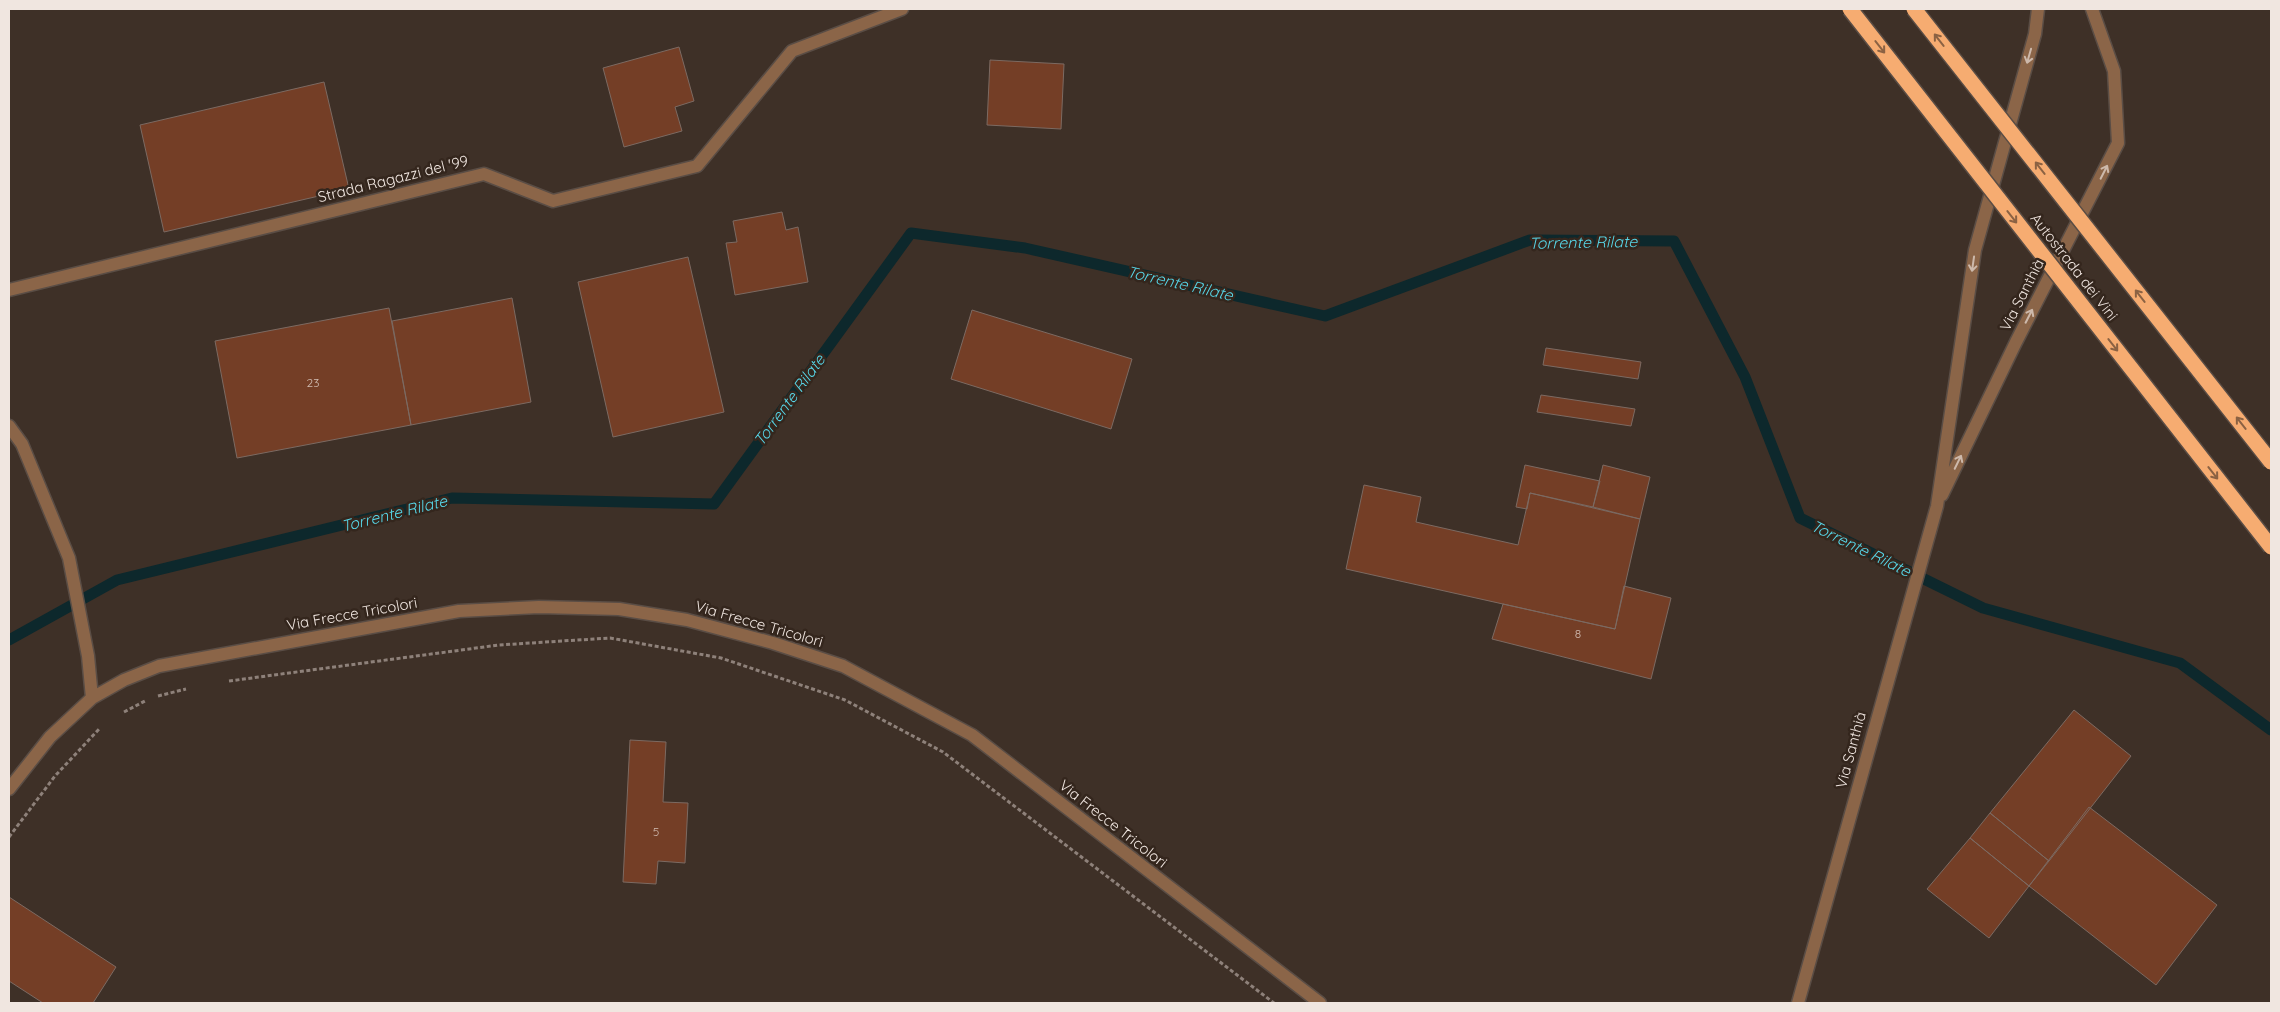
<svg xmlns="http://www.w3.org/2000/svg" width="2280" height="1012" font-family="Quicksand,sans-serif">
<style>
.lines{fill:none;stroke-linecap:round;stroke-linejoin:round}
.stream{stroke:#0d282c;stroke-width:11}
.building{fill:#743e26;stroke:#7c6a62}
.minor-casing{stroke:#5a4d45;stroke-width:15}
.path{stroke:#8e817a;stroke-width:3;stroke-dasharray:4 2.5;stroke-linecap:butt}
.minor{stroke:#8b6548;stroke-width:12}
.motorway-bridge-casing{stroke:#5a4d45;stroke-width:18;stroke-linecap:butt}
.motorway-bridge{stroke:#f6ac71;stroke-width:15}
.oneway{stroke:#8b6243}
.oneway2{stroke:#cdb9ab}
.labels{text-anchor:middle;stroke-width:5;stroke-linejoin:round;paint-order:stroke}
.number-label{font-size:12px;fill:#d1bcb2}
.street-label{font-size:15px;fill:#f0e6e0;stroke:#34261d}
.water-label{font-size:16px;font-style:italic;fill:#57d7e9;stroke:#34261d}
</style>
<rect width="100%" height="100%" fill="#3e3027"/>
<g class="lines">
<path class="stream" d="M9,640L117,580L452,498L714,504L911,233L1025,248L1325,316L1530,240L1674,241L1745,377L1800,518L1983,608L2180,663L2271,730"/>
</g>
<path class="building" d="M679,47L694,101L675,107L682,131L624,147L603,68Z
M990,60L1064,64L1061,129L987,125Z
M324,82L349,189L164,232L140,125Z
M782,212L786,230L798,227L808,282L735,295L726,243L737,242L733,221Z
M688,257L724,412L613,437L578,282Z
M512,298L531,402L411,425L392,321Z
M389,308L411,425L237,458L215,341Z
M972,310L1132,359L1111,429L951,379Z
M1546,348L1641,362L1638,379L1543,365Z
M1541,395L1635,409L1631,426L1537,412Z
M1525,465L1600,481L1593,507L1530,493L1527,509L1516,507Z
M1603,465L1650,477L1640,519L1593,507Z
M1364,485L1421,497L1416,522L1518,545L1530,493L1640,519L1615,629L1346,569Z
M1624,586L1671,598L1651,679L1492,639L1503,604L1615,629Z
M2074,710L2131,756L2049,861L1990,813Z
M630,740L666,742L663,802L688,803L685,863L658,861L656,884L623,882Z
M2089,807L2217,905L2156,985L2029,886Z
M1990,813L2049,861L2029,886L1970,838Z
M1970,838L2029,886L1989,938L1927,889Z
M9,897L116,967L93,1003H43L9,981Z"/>
<g class="lines">
<defs>
<path id="minor" d="M9,290L484,174L553,201L697,166L792,51L902,9
M9,426L22,444L69,558L88,656L92,698L50,737L9,789
M1942,495L2016,342L2118,143L2114,71L2092,9
M92,698L124,680L159,666L459,611L539,607L619,609L687,620L773,643L843,666L972,735L1320,1003
M1798,1003L1937,506L1975,250L2035,34L2038,9"/>
</defs>
<use href="#minor" class="minor-casing"/>
<path class="path" d="M229,681L499,645L610,638L721,658L845,700L943,752L1274,1003
M158,696L186,689
M124,712L145,701
M9,837L55,776L100,728"/>
<use href="#minor" class="minor"/>
<defs>
<path id="motorway-bridge" d="M1850,9L2271,547
M1914,9L2271,462"/>
</defs>
<use href="#motorway-bridge" class="motorway-bridge-casing"/>
<use href="#motorway-bridge" class="motorway-bridge"/>
</g>
<defs><path id="oneway-shaft" d="M-6 0H5M1.5-3L5.5 0L1.5 3" fill="none" stroke-width="1.6" stroke-linecap="round" stroke-linejoin="round" transform="scale(1.25)"/></defs>
<g class="oneway">
<use href="#oneway-shaft" transform="translate(1939 40) rotate(-128)"/>
<use href="#oneway-shaft" transform="translate(1880 47) rotate(52)"/>
<use href="#oneway-shaft" transform="translate(2040 168) rotate(-128)"/>
<use href="#oneway-shaft" transform="translate(2012 217) rotate(52)"/>
<use href="#oneway-shaft" transform="translate(2140 296) rotate(-128)"/>
<use href="#oneway-shaft" transform="translate(2113 345) rotate(52)"/>
<use href="#oneway-shaft" transform="translate(2241 423) rotate(-128)"/>
<use href="#oneway-shaft" transform="translate(2213 473) rotate(52)"/>
</g>
<g class="oneway2">
<use href="#oneway-shaft" transform="translate(2029 56) rotate(106)"/>
<use href="#oneway-shaft" transform="translate(2104 172) rotate(-63)"/>
<use href="#oneway-shaft" transform="translate(1973 264) rotate(98)"/>
<use href="#oneway-shaft" transform="translate(2029 316) rotate(-63)"/>
<use href="#oneway-shaft" transform="translate(1958 462) rotate(-64)"/>
</g>
<g class="labels">
<g class="number-label">
<text x="313" y="387">23</text>
<text x="1578" y="638">8</text>
<text x="656" y="836">5</text>
</g>
<g class="street-label">
<text transform="translate(393 179) rotate(-14)" y="5">Strada Ragazzi del '99</text>
<text transform="translate(2074 267) rotate(52)" y="5">Autostrada dei Vini</text>
<text transform="translate(2022 295) rotate(-63)" y="5">Via Santhià</text>
<text transform="translate(352 614) rotate(-10)" y="5">Via Frecce Tricolori</text>
<text transform="translate(759 624) rotate(16)" y="5">Via Frecce Tricolori</text>
<text transform="translate(1851 750) rotate(-75)" y="5">Via Santhià</text>
<text transform="translate(1113 824) rotate(38)" y="5">Via Frecce Tricolori</text>
</g>
<g class="water-label">
<text transform="translate(1583 242) rotate(-1)" y="6">Torrente Rilate</text>
<text transform="translate(1180 283) rotate(13)" y="6">Torrente Rilate</text>
<text transform="translate(789 400) rotate(-54)" y="6">Torrente Rilate</text>
<text transform="translate(394 513) rotate(-14)" y="6">Torrente Rilate</text>
<text transform="translate(1861 548) rotate(26)" y="6">Torrente Rilate</text>
</g>
</g>
<rect width="2280" height="1012" fill="none" stroke="#f0e6e0" stroke-width="20"/>
</svg>
